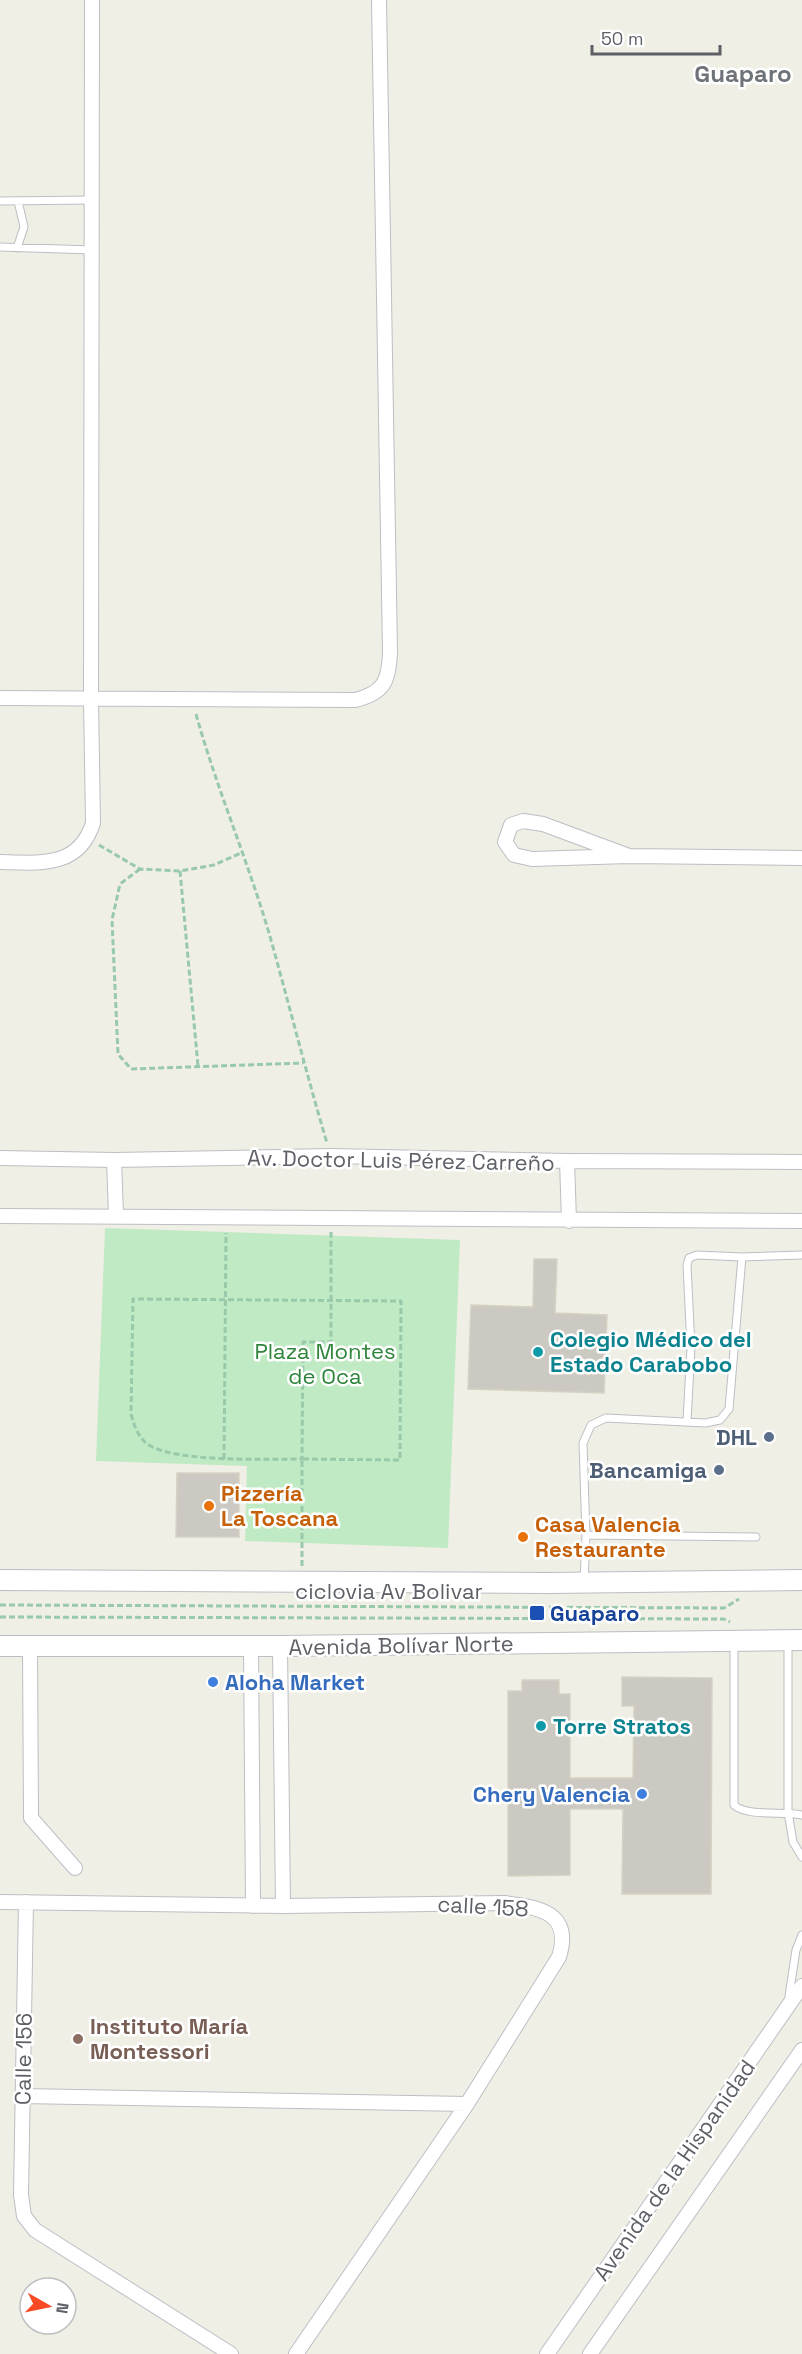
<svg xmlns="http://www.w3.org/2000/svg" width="802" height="2354" font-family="'Space Grotesk',sans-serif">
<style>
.green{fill:#c0eac4}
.building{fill:#cbc9c2;stroke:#d6d2c3;stroke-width:1.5}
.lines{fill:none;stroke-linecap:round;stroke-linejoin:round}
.lane-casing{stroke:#bdbec5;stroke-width:9}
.street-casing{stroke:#bdbec5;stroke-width:16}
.secondary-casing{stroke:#babdc4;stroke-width:22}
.path{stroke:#97c9aa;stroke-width:3;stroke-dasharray:6 3;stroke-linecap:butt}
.lane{stroke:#fff;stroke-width:7}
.street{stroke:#fff;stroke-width:14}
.secondary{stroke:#fff;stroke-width:20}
.culture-dot{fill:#0f9aa8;stroke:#fff;stroke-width:2}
.service-dot{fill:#5c6f8a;stroke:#fff;stroke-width:2}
.food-dot{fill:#e8710a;stroke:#fff;stroke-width:2}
.transit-dot{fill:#1a4fb4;stroke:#fff;stroke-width:2}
.shop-dot{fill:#3f7fe0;stroke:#fff;stroke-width:2}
.education-dot{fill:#8d6e63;stroke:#fff;stroke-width:2}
.labels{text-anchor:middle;stroke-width:5;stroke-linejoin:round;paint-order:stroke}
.street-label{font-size:22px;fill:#5d6067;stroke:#fff}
.culture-label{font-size:22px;font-weight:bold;fill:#0d838f;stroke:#fff;text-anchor:start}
.park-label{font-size:22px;fill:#2e843a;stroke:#fff}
.service-label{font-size:22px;font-weight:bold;fill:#4e5e75;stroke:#fff;text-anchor:end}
.food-label{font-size:22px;font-weight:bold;fill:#c56008;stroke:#fff;text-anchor:start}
.transit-label{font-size:22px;font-weight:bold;fill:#164399;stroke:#fff;text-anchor:start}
.shop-label{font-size:22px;font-weight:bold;fill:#366cbe;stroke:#fff;text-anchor:start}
.education-label{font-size:22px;font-weight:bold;fill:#785e54;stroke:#fff;text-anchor:start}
.neighbourhood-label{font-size:24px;font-weight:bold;fill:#6e7279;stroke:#fff}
</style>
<rect width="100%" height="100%" fill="#f0efe5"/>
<path class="green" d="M105,1228L460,1240L448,1548L245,1541L247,1466L96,1461Z"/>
<path class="building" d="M534,1259H557L555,1313L607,1315L604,1393L468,1389L471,1305L533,1307Z
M177,1473H239V1537H176Z
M622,1677L712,1678L711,1894H622L623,1809H570V1875L508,1876V1691H522V1680H559V1694H570V1778H633L634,1706H622Z"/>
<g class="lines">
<defs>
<path id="lane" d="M0,201L92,200
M0,247L92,250
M17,248L24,227L18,201
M687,1421L691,1347L687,1265L689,1258L697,1255L742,1257
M586,1535L756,1537
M584,1582L586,1535L583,1443L591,1425L606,1418L705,1423L720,1420L729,1409L742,1257L802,1255
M734,1643V1805C747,1817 784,1811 802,1815
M788,1643V1812L793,1842L802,1857
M789,1996L796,1950L802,1935"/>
<path id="street" d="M0,698L355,700C384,693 389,681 390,652L379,0
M629,856L543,824L523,821L511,825L505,842L514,855L532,859L629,856L802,858
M0,862C40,863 79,868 93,823L91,700L92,0
M0,1158L114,1160L331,1156L567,1161L802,1162
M114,1160L116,1215
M567,1161L569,1221
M0,1216L802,1221
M251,1646L253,1906
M280,1646L283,1906
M30,1647L31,1818L75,1868
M0,1902L283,1906L504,1903C538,1907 573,1912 559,1957L467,2104L296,2354
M26,1902L21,2195L24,2216L35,2230L231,2354
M22,2096L467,2104
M547,2354L802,1986
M590,2354L802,2050"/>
<path id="secondary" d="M0,1580L549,1583L802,1580
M0,1646H280L802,1640"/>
</defs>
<use href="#lane" class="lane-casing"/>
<use href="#street" class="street-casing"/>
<use href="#secondary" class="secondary-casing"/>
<path class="path" d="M196,714C217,790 249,863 271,940C290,1008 307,1076 327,1143
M99,845L140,869L180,871L214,865L243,852
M140,869L120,884L112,920L118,1054L131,1069L303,1063
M180,871L198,1066
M224,1459L226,1233
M302,1566V1459L400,1460L401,1301L133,1299L131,1414C134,1425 137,1435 146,1443C170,1463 269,1459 302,1459L303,1342H331V1232
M0,1605L724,1608L739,1599
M0,1617L724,1619L730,1622"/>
<use href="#lane" class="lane"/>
<use href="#street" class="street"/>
<use href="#secondary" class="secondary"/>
</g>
<g class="culture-dot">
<circle cx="538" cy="1352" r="6"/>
<circle cx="541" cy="1726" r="6"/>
</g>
<g class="service-dot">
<circle cx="769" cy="1437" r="6"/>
<circle cx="719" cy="1470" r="6"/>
</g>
<g class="food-dot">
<circle cx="209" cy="1506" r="6"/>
<circle cx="523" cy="1537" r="6"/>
</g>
<rect class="transit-dot" x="529" y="1605" width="16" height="16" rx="3"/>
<g class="shop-dot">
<circle cx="213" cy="1682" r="6"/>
<circle cx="642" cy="1794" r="6"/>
</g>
<circle class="education-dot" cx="78" cy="2039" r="6"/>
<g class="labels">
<g class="street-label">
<text transform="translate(401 1160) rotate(1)" y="8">Av. Doctor Luis Pérez Carreño</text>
<text x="389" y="1599">ciclovia Av Bolivar</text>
<text transform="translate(401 1645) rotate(-1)" y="8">Avenida Bolívar Norte</text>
<text transform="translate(483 1906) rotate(3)" y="8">calle 158</text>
<text transform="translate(23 2059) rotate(-89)" y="8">Calle 156</text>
<text transform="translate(674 2170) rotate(-55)" y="8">Avenida de la Hispanidad</text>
</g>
<g class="culture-label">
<text x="550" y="1347">Colegio Médico del<tspan x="550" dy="25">Estado Carabobo</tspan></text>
<text x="553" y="1734">Torre Stratos</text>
</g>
<g class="park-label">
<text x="325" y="1359">Plaza Montes<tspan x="325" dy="25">de Oca</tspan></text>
</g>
<g class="service-label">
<text x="757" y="1445">DHL</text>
<text x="707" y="1478">Bancamiga</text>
</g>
<g class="food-label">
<text x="221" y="1501">Pizzería<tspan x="221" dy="25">La Toscana</tspan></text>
<text x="535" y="1532">Casa Valencia<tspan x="535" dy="25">Restaurante</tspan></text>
</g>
<g class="transit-label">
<text x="550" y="1621">Guaparo</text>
</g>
<g class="shop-label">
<text x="225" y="1690">Aloha Market</text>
<text x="630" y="1802" text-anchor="end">Chery Valencia</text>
</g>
<g class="education-label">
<text x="90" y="2034">Instituto María<tspan x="90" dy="25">Montessori</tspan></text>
</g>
<g class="neighbourhood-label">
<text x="743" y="82">Guaparo</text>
</g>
</g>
<g transform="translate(48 2306) rotate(99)"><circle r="28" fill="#ffffff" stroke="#bebfc2" stroke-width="1.5"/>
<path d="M0-4.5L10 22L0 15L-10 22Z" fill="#f74a25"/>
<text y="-9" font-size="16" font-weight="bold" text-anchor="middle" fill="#5d6067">N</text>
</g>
<path d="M592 45v9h128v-9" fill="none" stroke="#5d6067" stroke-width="3"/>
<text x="601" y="45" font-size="18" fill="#5d6067" stroke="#ffffff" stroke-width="4.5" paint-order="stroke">50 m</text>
</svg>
